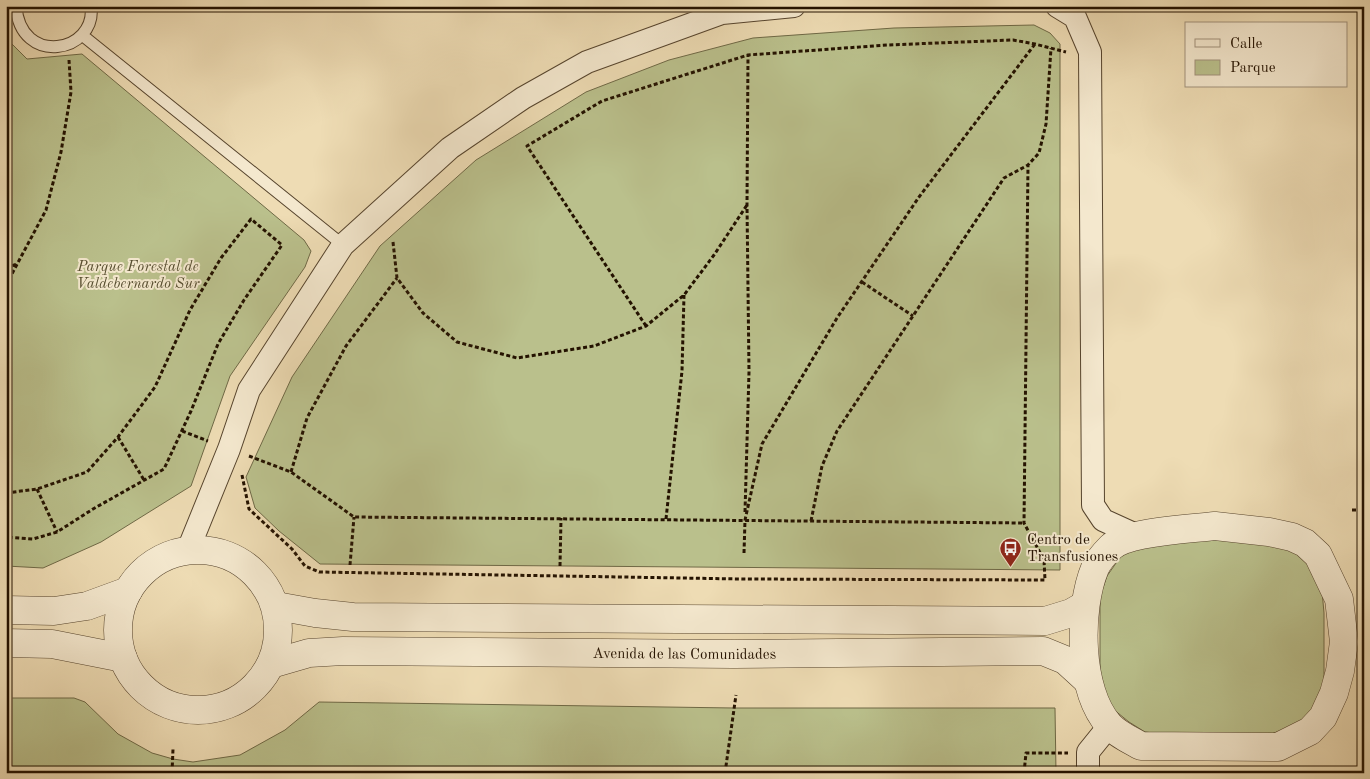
<svg xmlns="http://www.w3.org/2000/svg" width="1370" height="779" font-family="'Old Standard TT',serif">
<style>
.green{fill:#bac08c;stroke:#6f6946}
.lines{fill:none;stroke-linecap:round;stroke-linejoin:round}
.service-casing{stroke:#56442d;stroke-width:13}
.minor-casing{stroke:#56442d;stroke-width:24}
.tertiary-casing{stroke:#56442d;stroke-width:29}
.path{stroke:#241200;stroke-width:3;stroke-dasharray:4 2.5;stroke-linecap:butt}
.service{stroke:#f4e8ce;stroke-width:11}
.minor{stroke:#f4e8ce;stroke-width:22}
.tertiary{stroke:#f4e8ce;stroke-width:28}
.labels{text-anchor:middle;stroke-width:4;stroke-linejoin:round;paint-order:stroke}
.park-label{font-size:15px;font-style:italic;fill:#584f31;stroke:#f4e8ce}
.poi-label{font-size:15px;fill:#241200;stroke:#f4e8ce;text-anchor:start}
.street-label{font-size:15px;fill:#241200;stroke:#f4e8ce}
</style>
<rect width="100%" height="100%" fill="#eedcb4"/>
<filter id="stains"><feTurbulence type="fractalNoise" baseFrequency=".004" numOctaves="4"/><feColorMatrix values="0 0 0 0 .2 0 0 0 0 .09 0 0 0 0 .02 0 0 0 .5 -.17"/></filter>
<radialGradient id="worn" r=".72"><stop offset=".6" stop-color="#630" stop-opacity="0"/><stop offset="1" stop-color="#630" stop-opacity=".3"/></radialGradient>
<path class="green" d="M1034,25L1050,33L1060,44V570L320,564L279,531L255,508L246,477L292,377L380,246L476,160L586,92L669,60L753,38L894,28Z
M6,38L27,59L82,54L304,240L311,251L305,267L230,376L191,486L101,542L43,568L6,566Z
M1167,540H1254L1301,554L1321,580L1324,613V679L1321,695L1310,714L1295,726L1271,734L1171,735L1145,732L1129,722L1113,709L1103,691L1100,671V596L1107,576L1121,556L1140,545Z
M6,698H74L85,702L118,734L152,753L173,759L193,762L240,755L285,730L319,702L734,708H1055L1056,773H6Z"/>
<g class="lines">
<defs>
<path id="service" d="M16,6C20,67 97,53 91,6
M82,35L343,245"/>
<path id="minor" d="M1057,6L1075,17L1090,52L1093,505L1103,520L1136,535
M188,550L229,449L249,390L343,245L450,148L523,98L587,62L722,13L794,6
M1088,773V752L1109,726"/>
<g id="tertiary">
<path d="M1215,526L1269,532L1292,537L1305,543L1318,555L1339,599L1344,642L1340,671L1334,693L1323,717L1310,731L1278,747L1141,746C1130,740 1117,734 1109,725C1078,690 1078,609 1095,568C1098,561 1106,552 1111,547C1128,531 1191,529 1215,526Z"/>
<circle cx="198" cy="630" r="80"/>
<path d="M276,606L315,613L353,617L1045,621L1071,613L1085,605"/>
<path d="M6,610L54,611L87,606L128,591"/>
<path d="M6,643L52,644L123,658"/>
<path id="s1" d="M271,664L309,653L343,651L734,654L1043,651L1065,660L1088,681"/>
</g>
</defs>
<use href="#service" class="service-casing"/>
<use href="#minor" class="minor-casing"/>
<use href="#tertiary" class="tertiary-casing"/>
<path class="path" d="M393,242L397,278L423,313L457,342L517,358L594,346L646,326L684,295L714,255L747,205
M6,268L17,264
M862,282L913,316
M6,285L46,210L61,152L71,92L69,60
M646,326L527,146L602,101L748,55L887,45L1013,40L1035,44L1066,52
M182,431L208,441
M118,437L144,480
M249,456L291,472L354,517L1024,523
M291,472L307,418L346,346L397,278
M242,475L249,509L292,549L305,566L319,572L742,579L1045,580L1044,560L1024,523L1028,165
M37,489L57,532
M6,493L37,489L87,472L118,437L155,387L190,310L221,258L251,219L282,245L244,300L218,344L191,411L164,469L93,509L57,532L33,539L6,537
M1352,510H1364
M745,512L749,372L747,205L748,55
M666,519L682,371L684,295
M811,521L822,466L837,431L1004,178L1028,165L1039,153L1046,124L1051,48
M744,553L745,520L762,444L837,318L919,197L1035,44
M350,565L354,517
M560,566L561,518
M172,773L173,749
M725,773L736,695
M1024,773L1026,753H1068"/>
<use href="#service" class="service"/>
<use href="#minor" class="minor"/>
<use href="#tertiary" class="tertiary"/>
</g>
<defs>
<symbol id="bus-pin" viewBox="-11 -11 22 30"><path d="M0 17L-7.5 6A9.5 9.5 0 1 1 7.5 6Z" fill="#8f2418" stroke="#f4e8ce"/><path d="M-5-6H5V4H4V6H2V4H-2V6H-4V4H-5ZM-3.5-4V0h7V-4ZM-3.5 1.2v1.5H-2V1.2ZM2 1.2v1.5H3.5V1.2Z" fill="#fff"/></symbol>
</defs>
<g fill-rule="evenodd">
<use href="#bus-pin" x="998" y="536" width="25" height="34"/>
</g>
<g class="labels">
<g class="park-label">
<text x="138" y="271">Parque Forestal de<tspan x="138" dy="17">Valdebernardo Sur</tspan></text>
</g>
<g class="poi-label">
<text x="1027" y="544">Centro de<tspan x="1027" dy="17">Transfusiones</tspan></text>
</g>
<g class="street-label">
<text dy="5" stroke="none"><textPath href="#s1" startOffset="415">Avenida de las Comunidades</textPath></text>
</g>
</g>
<rect width="1370" height="779" fill="none" stroke="#eedcb4" stroke-width="25"/>
<rect x="8" y="8" width="1355" height="764" fill="none" stroke="#241200" stroke-width="2.5"/>
<rect x="12" y="12" width="1345" height="754" fill="none" stroke="#241200"/>
<rect x="1185" y="22" width="162" height="65" fill="#f4e8ce" stroke="#a1927c"/>
<rect x="1195" y="39" width="25" height="8" fill="#f4e8ce" stroke="#a1927c"/>
<text x="1230" y="48" font-size="15" fill="#241200">Calle</text>
<rect x="1195" y="60" width="25" height="15" fill="#bac08c" stroke="#a1927c"/>
<text x="1230" y="72" font-size="15" fill="#241200">Parque</text>
<rect width="100%" height="100%" filter="url(#stains)"/>
<rect width="100%" height="100%" fill="url(#worn)"/>
</svg>
